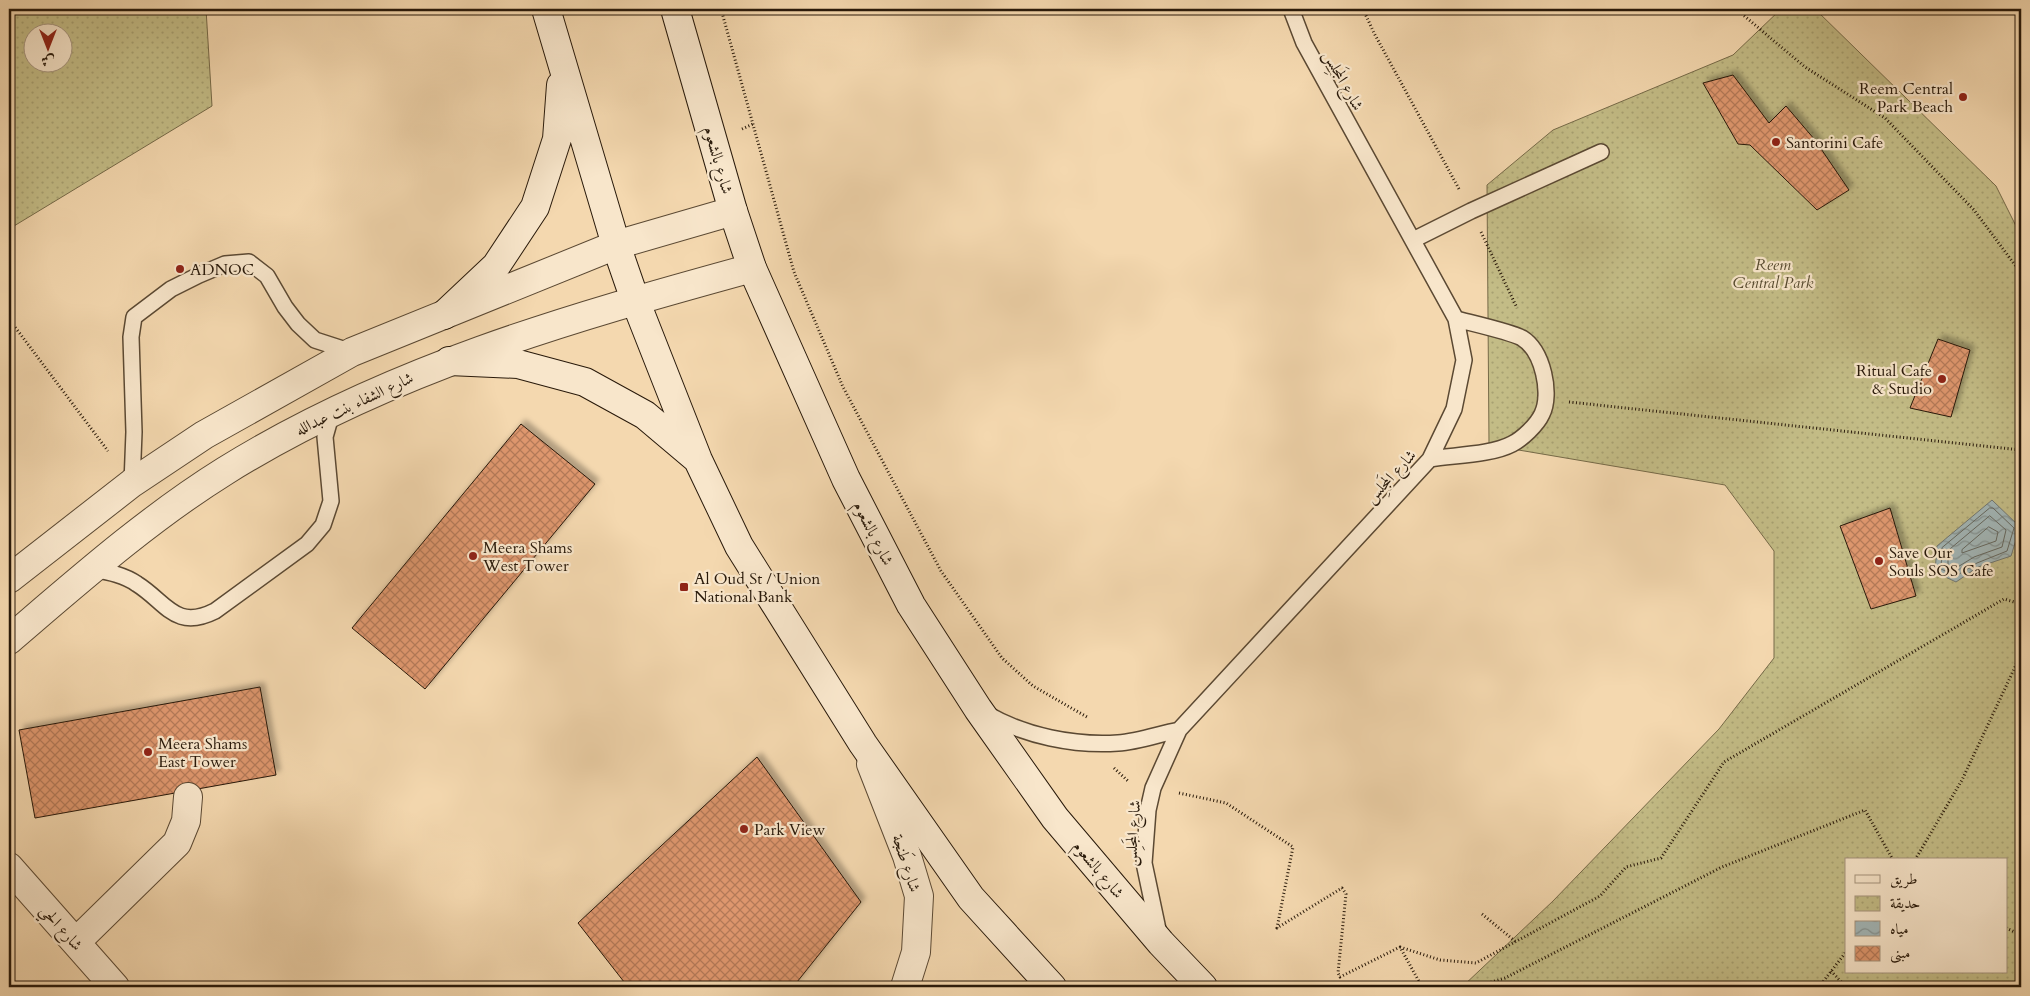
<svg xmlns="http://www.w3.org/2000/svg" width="2030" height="996" font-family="Cardo,Amiri,serif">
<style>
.park{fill:url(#park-dots);stroke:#766a48;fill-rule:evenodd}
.water{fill:url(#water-waves);stroke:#717772}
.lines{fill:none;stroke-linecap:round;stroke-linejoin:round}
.shore{stroke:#656860;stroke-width:1}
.building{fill:url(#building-cross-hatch);stroke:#28190a;filter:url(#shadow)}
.service-casing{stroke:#5b4933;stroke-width:18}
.minor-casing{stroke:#5b4933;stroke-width:30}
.secondary-casing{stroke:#28190a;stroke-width:30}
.path{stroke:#28190a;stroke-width:3;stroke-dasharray:1 2.5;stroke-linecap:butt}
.service{stroke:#f8e6cb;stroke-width:15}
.minor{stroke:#f8e6cb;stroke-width:28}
.secondary{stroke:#f8e6cb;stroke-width:28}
.poi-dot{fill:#8f2418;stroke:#f8e6cb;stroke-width:2}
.labels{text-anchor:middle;stroke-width:4.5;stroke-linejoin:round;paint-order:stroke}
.street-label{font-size:16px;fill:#28190a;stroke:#f8e6cb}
.poi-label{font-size:16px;fill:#28190a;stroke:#f8e6cb;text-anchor:start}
.park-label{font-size:16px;font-style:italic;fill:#564a2f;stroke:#f8e6cb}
</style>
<defs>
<pattern id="park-dots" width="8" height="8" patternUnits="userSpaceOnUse" patternTransform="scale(1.25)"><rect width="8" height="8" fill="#c3bc86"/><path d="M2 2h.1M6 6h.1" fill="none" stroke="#a8a172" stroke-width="1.8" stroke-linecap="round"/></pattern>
<pattern id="water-waves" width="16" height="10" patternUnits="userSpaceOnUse" patternTransform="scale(1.25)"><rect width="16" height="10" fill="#a2b6b7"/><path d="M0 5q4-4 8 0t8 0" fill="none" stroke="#849393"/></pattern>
<pattern id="building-cross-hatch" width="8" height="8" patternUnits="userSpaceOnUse" patternTransform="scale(1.25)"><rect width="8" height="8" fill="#de976e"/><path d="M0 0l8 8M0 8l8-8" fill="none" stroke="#b47a59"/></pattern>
<filter id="shadow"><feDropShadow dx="4.5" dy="-4.5" stdDeviation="2.5" flood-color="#0004"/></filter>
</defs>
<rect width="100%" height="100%" fill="#f4d8af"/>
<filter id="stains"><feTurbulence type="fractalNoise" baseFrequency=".004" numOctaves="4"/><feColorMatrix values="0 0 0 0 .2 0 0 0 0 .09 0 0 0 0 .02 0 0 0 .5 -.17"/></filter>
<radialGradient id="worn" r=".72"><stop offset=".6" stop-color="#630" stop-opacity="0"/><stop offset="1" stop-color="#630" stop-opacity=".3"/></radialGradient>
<path class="park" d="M9,9H206L212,106L9,229ZM32,32H62V62H32Z
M1781,9H1815L1996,186L2021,236V987H1462L1553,901L1719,729L1774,658V551L1725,485L1489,445L1487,185L1553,130L1733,55ZM1846,860H2006V972H1846Z"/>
<path class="water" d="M1992,500L2020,527L2011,556L1978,567L1956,582L1935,572L1937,546Z"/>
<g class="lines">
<path class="shore" d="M1990,508H1993L2014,528L2007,551L1977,563L1956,576L1941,569L1942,548Z
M1990,516L2006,530L2002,547L1974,557L1956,568L1948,565V551Z
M1989,527L1998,532L1996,541L1962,553V550Z"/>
</g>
<path class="building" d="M1733,75L1769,123L1786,106L1815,140L1849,190L1817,210L1750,145L1738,144L1703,83Z
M1938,339L1970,350L1951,417L1910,408Z
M521,424L595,484L425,689L352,628Z
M1890,508L1916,596L1871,609L1840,526Z
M260,687L276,775L35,818L19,730Z
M757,757L861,902L793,987H628L578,923Z"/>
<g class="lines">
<defs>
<path id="service" d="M1413,240L1471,211L1601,152
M1430,459C1454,455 1491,455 1512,444C1522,439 1537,425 1542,414C1552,394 1543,351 1522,338C1511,332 1471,323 1456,319
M132,483L134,432L131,337L134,317L171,289L199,275L225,264L249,262L267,276L285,307L298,324L315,340L352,352
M93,569C108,572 124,575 137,584C166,602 175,631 215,611L307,544L323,525L331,501L325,437L332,412
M987,714C1025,736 1074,746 1118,743C1138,742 1159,734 1179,730
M1159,934L1144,863L1148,810L1153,788L1179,730L1430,459L1454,409L1464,360L1456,319L1304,43L1291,9"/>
<path id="minor" d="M9,579L132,483L204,435L352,352L616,245L733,211
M9,640C78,581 148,519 225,471C387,370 570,318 752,268
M871,764L907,856L919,896L916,952L905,987
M9,867L115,987
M76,942L177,843L186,821L188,797"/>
<path id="secondary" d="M546,9L616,245L635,300L698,460L739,546L863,744L971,898L1052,987
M675,9L733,211L752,268L846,479L911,605L978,709L1055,818L1161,943L1203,987
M444,315L496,266L535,207L557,139L561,85
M449,361L518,364L585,382L645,415L696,458"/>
</defs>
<use href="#service" class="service-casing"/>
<use href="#minor" class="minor-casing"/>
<use href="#secondary" class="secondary-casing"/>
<path class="path" d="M721,9L794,272L843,387L941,571L1002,658L1033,686L1087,717
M1363,9L1374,33L1459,189
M1736,9L1805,67L1885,118L1974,210L2021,273
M742,129L753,124
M1481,232L1517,308
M9,319L108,451
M1569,402L2021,450
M1114,768L1129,782
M1179,793L1226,803L1293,847L1277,928L1342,888L1346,894L1338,973L1340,977L1400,947L1422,987
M1915,860L1962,780L2016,665L2021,646
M1482,914L1516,942
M2006,928L2021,935
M1400,947L1440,960L1476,963L1600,896L1626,867L1661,858L1724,762L2004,599L2021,604
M1831,971L1846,987
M1474,987L1505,978L1722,867L1865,810L1893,860
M1819,987L1846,952"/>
<use href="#service" class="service"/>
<use href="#minor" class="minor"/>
<use href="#secondary" class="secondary"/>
</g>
<g class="poi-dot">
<circle cx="1963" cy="97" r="5"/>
<circle cx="1776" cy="142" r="5"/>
<circle cx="180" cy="269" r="5"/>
<circle cx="1942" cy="379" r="5"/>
<circle cx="473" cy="556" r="5"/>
<circle cx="1879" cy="561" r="5"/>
<rect x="679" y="582" width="10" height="10" rx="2.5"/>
<circle cx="148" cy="752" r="5"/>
<circle cx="744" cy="829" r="5"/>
</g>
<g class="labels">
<g class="street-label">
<text transform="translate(1344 80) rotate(61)" y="6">شارع المَجلِس</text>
<text transform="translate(719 160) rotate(74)" y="6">شارع بالشعوم</text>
<text transform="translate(354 403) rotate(-25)" y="6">شارع الشفاء بنت عبدالله</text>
<text transform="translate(1390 476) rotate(-47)" y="6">شارع المَجلِس</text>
<text transform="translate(874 533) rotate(63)" y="6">شارع بالشعوم</text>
<text transform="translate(1132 833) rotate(-86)" y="6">شارع المَجلِس</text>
<text transform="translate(907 863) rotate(72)" y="6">شارع طَنجة</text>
<text transform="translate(1099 869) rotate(50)" y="6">شارع بالشعوم</text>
<text transform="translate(62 927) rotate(49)" y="6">شارع الحي</text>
</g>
<g class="poi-label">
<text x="1953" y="94" text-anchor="end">Reem Central<tspan x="1953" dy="18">Park Beach</tspan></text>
<text x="1786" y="148">Santorini Cafe</text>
<text x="190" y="275">ADNOC</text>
<text x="1932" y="376" text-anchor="end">Ritual Cafe<tspan x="1932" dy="18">&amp; Studio</tspan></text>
<text x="483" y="553">Meera Shams<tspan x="483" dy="18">West Tower</tspan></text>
<text x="1889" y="558">Save Our<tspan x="1889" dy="18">Souls SOS Cafe</tspan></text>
<text x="694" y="584">Al Oud St / Union<tspan x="694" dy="18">National Bank</tspan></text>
<text x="158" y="749">Meera Shams<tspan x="158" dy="18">East Tower</tspan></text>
<text x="754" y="835">Park View</text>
</g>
<g class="park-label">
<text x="1773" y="270">Reem<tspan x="1773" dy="18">Central Park</tspan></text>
</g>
</g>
<rect width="2030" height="996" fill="none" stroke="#f4d8af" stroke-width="30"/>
<rect x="10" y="10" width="2010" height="976" fill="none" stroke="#28190a" stroke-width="2.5"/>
<rect x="15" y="15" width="2000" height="966" fill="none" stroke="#28190a"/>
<rect x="1845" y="858" width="162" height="115" fill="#f8e6cb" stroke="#a5947e"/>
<rect x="1855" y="875" width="25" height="8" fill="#f8e6cb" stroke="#a5947e"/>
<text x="1890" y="884" font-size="15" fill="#28190a">طريق</text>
<rect x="1855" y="896" width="25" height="15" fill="url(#park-dots)" stroke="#a5947e"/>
<text x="1890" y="908" font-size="15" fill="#28190a">حديقة</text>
<rect x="1855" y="921" width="25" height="15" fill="url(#water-waves)" stroke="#a5947e"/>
<text x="1890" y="934" font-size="15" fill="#28190a">مياه</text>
<rect x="1855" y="946" width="25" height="15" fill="url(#building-cross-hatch)" stroke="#a5947e"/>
<text x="1890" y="958" font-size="15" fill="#28190a">مبنى</text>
<g transform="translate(48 48) rotate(180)"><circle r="24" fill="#f8e6cb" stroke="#a5947e"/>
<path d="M0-4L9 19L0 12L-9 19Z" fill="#8f2418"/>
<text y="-8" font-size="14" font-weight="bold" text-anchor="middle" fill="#28190a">ش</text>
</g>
<rect width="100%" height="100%" filter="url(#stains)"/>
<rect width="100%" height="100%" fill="url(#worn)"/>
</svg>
